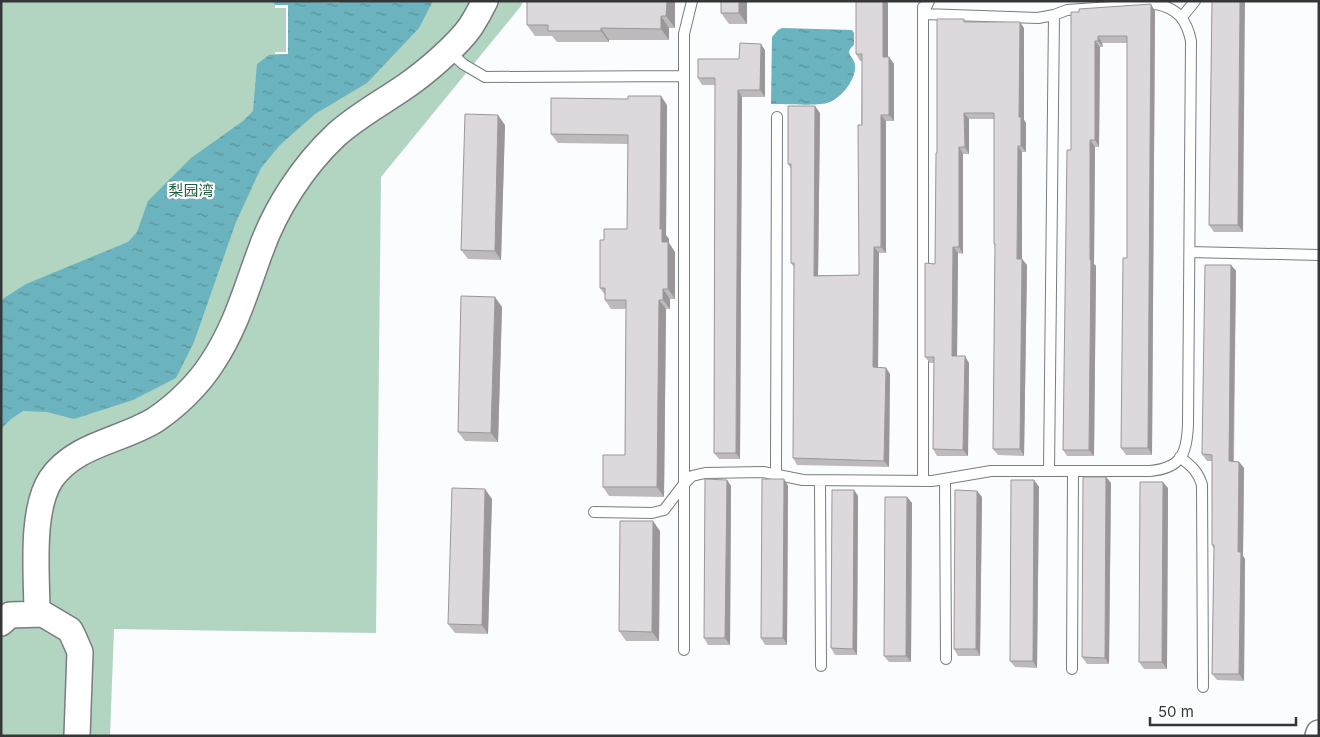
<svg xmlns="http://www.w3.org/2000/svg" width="1320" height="737" font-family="Inter,'Noto Sans SC',sans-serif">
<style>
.green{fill:#b2d5c1}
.water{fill:url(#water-ripples)}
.pier{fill:#fafcfe}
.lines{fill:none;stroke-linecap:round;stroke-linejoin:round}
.service-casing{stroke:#797c80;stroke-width:12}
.tertiary-casing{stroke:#797c80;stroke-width:28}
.service{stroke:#fff;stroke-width:10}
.tertiary{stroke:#fff;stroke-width:25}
.wall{fill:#bebabc}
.shaded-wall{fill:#9b9799}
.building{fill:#ddd8db;stroke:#9b9799}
.labels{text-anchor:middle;stroke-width:4.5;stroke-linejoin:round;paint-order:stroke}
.park-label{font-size:15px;fill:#1c5d3f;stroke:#fff}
</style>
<defs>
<pattern id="water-ripples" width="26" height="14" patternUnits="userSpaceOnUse" patternTransform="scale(1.25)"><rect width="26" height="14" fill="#6bb3be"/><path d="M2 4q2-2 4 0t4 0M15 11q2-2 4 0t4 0" fill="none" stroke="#59929b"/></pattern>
</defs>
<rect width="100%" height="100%" fill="#fafcfe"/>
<path class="green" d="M1,1H523L521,6L381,177L376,633L114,629L110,736H1Z"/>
<path class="water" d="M272,1L339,3L341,1H433L419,28L367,83L315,114L280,145L261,168L236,222L194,342L176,378L133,400L74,419L47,412L23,411L11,419L1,429V300L26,284L128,242L137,232L148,201L191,158L243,121L253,111L257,64L269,55L288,54V5H275Z
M782,28L852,30L854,33V45C843,54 854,56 855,65C856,70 853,78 850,83C845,92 836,100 827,103C818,106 783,104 771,104L772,37L778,30Z"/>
<path class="pier" d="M275,5H288V54H275V52H286V8H275Z"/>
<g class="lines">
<defs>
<path id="service" d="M923,7V481
M1182,17L1195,1
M449,51L463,64L485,77L684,76
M1190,252L1319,255
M1180,457C1191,466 1198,471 1202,485L1203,687
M1049,470L1054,15
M776,475L777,117
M945,479L946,659
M820,481L821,666
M594,512L652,513L664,510L684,484L692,476L705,473L763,472L803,480L932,481L991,471H1150C1182,468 1187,453 1188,424L1191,41C1187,21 1178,8 1156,4L1067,10L1054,15L1038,18L923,14L929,1
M684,650V34L692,1
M1072,669L1073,471"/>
<path id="tertiary" d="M37,614C37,577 30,511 51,479C75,444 121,441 155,420C176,406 198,385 212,363C235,329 246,290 260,252C275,209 303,166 336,135C357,116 383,102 406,86C425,73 458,45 471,26C476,18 481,9 485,1
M1,623L10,615L43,614L70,630L73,636L80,652L77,736
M1318,736L1319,733"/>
</defs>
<use href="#service" class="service-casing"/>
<use href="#tertiary" class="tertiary-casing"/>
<use href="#service" class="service"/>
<use href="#tertiary" class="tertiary"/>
</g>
<path class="wall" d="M527,1H675V28H669V40H609V42H557L552,36H535L527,25Z
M747,1V24H729L721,13Z
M856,1H886L888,3V57H889L894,64V121H886V253H879L878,367L886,368L890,374L889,467L797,465L793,458L794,267L791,263V169L788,164L820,113L818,275H859L862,61H860L856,54Z
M1212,1L1243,232H1214L1209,225Z
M1155,11L1152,455H1126L1121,448L1127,258V43H1102L1103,47H1100L1099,147H1095L1094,264L1096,266L1094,456H1067L1063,450L1071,150V12Z
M964,19L966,22L1024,28V120L1026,123V152H1022V259L1027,265L1024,456L998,455L993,449L995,246L994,244V119H969V154H963V254L958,253L957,356L969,363L968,456H937L933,449L934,363H930L925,357L935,264L937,153Z
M765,50V97H742L740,459H719L714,453L715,85H702L698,78Z
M667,105L666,235L669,239V243L675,252V299H670V309H666L664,497L609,496L603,487L625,455L626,309H611L605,300V295L600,288L604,240L627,229L628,144L558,143L551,134Z
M505,125L501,260L468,259L461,250Z
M1231,265L1236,271L1234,461L1239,462L1244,468L1243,556L1245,559L1244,681L1217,680L1212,674L1214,549L1212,545V461H1207L1202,454Z
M502,307L498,442L465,441L458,432Z
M1106,477L1111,483L1109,664H1087L1082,657Z
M784,479L788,486L787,645H765L761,638Z
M727,480L731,486L730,645H708L704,638Z
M1034,480L1039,487L1037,668L1015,667L1010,661Z
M1168,488L1167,669H1144L1139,662Z
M854,490L858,496L857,655H835L831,648Z
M977,491L982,497L980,656H958L954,649Z
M907,497L912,503L911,662H889L884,656Z
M492,499L488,634L455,633L448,624Z
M660,531L659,641H626L619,631Z"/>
<path class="shaded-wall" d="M667,1H675V28L666,16Z
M739,1H747V24L739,13Z
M883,1H886L888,3V64L883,57Z
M1240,1H1245L1243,232L1238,225Z
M1151,4L1155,11L1152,455L1148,448Z
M661,16L669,28V40L661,29Z
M1020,22L1024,28V120L1026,123V152L1021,146L1019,117Z
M601,28L609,40V42L601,31Z
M1098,36L1102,43L1103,47L1098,41Z
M1095,41L1100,47L1099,147L1095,140Z
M761,44L765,50V97L760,90Z
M889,57L894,64V121L889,115Z
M738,90L742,97L740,459L736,453Z
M661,96L667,105L666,235L669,239V243L675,252V299L668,289L660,229Z
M815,106L820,113L818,282L814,276Z
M964,113L969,119V154L965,147Z
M498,115L505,125L501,260L495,251Z
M881,115L886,121V253L881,247Z
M1090,140L1095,147L1094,264L1096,266L1094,456L1089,450Z
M1018,146L1022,152V265L1017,259Z
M959,147L963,154V254L959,247Z
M874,247L879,253L878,374L873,367Z
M953,247L958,253L957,363L952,356Z
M1022,259L1027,265L1024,456L1020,449Z
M1231,265L1236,271L1233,468L1229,461Z
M663,289L670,299V309L663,300Z
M495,297L502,307L498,442L491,433Z
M659,300L666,309L664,497L657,487Z
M965,356L969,363L968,456L963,450Z
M886,368L890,374L889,467L884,461Z
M1239,462L1244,468L1243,556L1245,559L1244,681L1239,674L1238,552Z
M1106,477L1111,483L1109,664L1105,658Z
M784,479L788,486L787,645L783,638Z
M727,480L731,486L730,645L725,638Z
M1034,480L1039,487L1037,668L1033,661Z
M1163,482L1168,488L1167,669L1162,662Z
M485,489L492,499L488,634L482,625Z
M854,490L858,496L857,655L853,649Z
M977,491L982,497L980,656L976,649Z
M907,497L912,503L911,662L906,656Z
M653,521L660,531L659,641L652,632Z"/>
<path class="building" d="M527,1H667L666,16H661V29L601,28V31H548V25H527Z
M721,1H739V13H721Z
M856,1H883V57H889V115H881V247H874L873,367L886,368L884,461L793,458L794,263H791V164H788V106H815L814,276L859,275L858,125H862V54H856Z
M1212,1H1240L1238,225H1209Z
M1151,4L1148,448H1121L1123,258H1127V36H1098V41H1095V140H1090V260H1091L1089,450H1063L1067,150H1071V12H1079V9Z
M937,19H964V22H1020L1019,117H1021V146H1018L1017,259H1022L1020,449H993L995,244H994V113H964L965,147H959V247H953L952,356H965L963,450L933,449L934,357H925V263L935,264L936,153H937Z
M740,43L761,44L760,90H738L736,453H714L715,78H698V59H739Z
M628,96H661L660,229H662V242H668V289H663V300H659L657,487H603V455H625L626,300H605V288H600V240H604V229H627L628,135L551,134V98L628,99Z
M465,114L498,115L495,251L461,250Z
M1205,265H1231L1229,461L1239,462L1238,552H1241L1239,674H1212L1214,545H1212V455L1202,454Z
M461,296L495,297L491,433L458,432Z
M1083,477H1106L1105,658L1082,657Z
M705,479L727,480L725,638H704Z
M762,479H784L783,638H761Z
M1011,480H1034L1033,661H1010Z
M1140,482H1163L1162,662H1139Z
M452,488L485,489L482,625L448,624Z
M832,490H854L853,649L831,648Z
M955,490L977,491L976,649H954Z
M885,497H907L906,656H884Z
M620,521H653L652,632L619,631Z"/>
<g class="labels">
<g class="park-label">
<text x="191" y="196">梨园湾</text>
</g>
</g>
<rect width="1320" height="737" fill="none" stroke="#343637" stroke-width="5"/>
<path d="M1150 717v8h146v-8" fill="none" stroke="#343637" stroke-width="2.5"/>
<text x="1158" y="717" font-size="15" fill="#343637" stroke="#ffffff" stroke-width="4" paint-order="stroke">50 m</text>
</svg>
